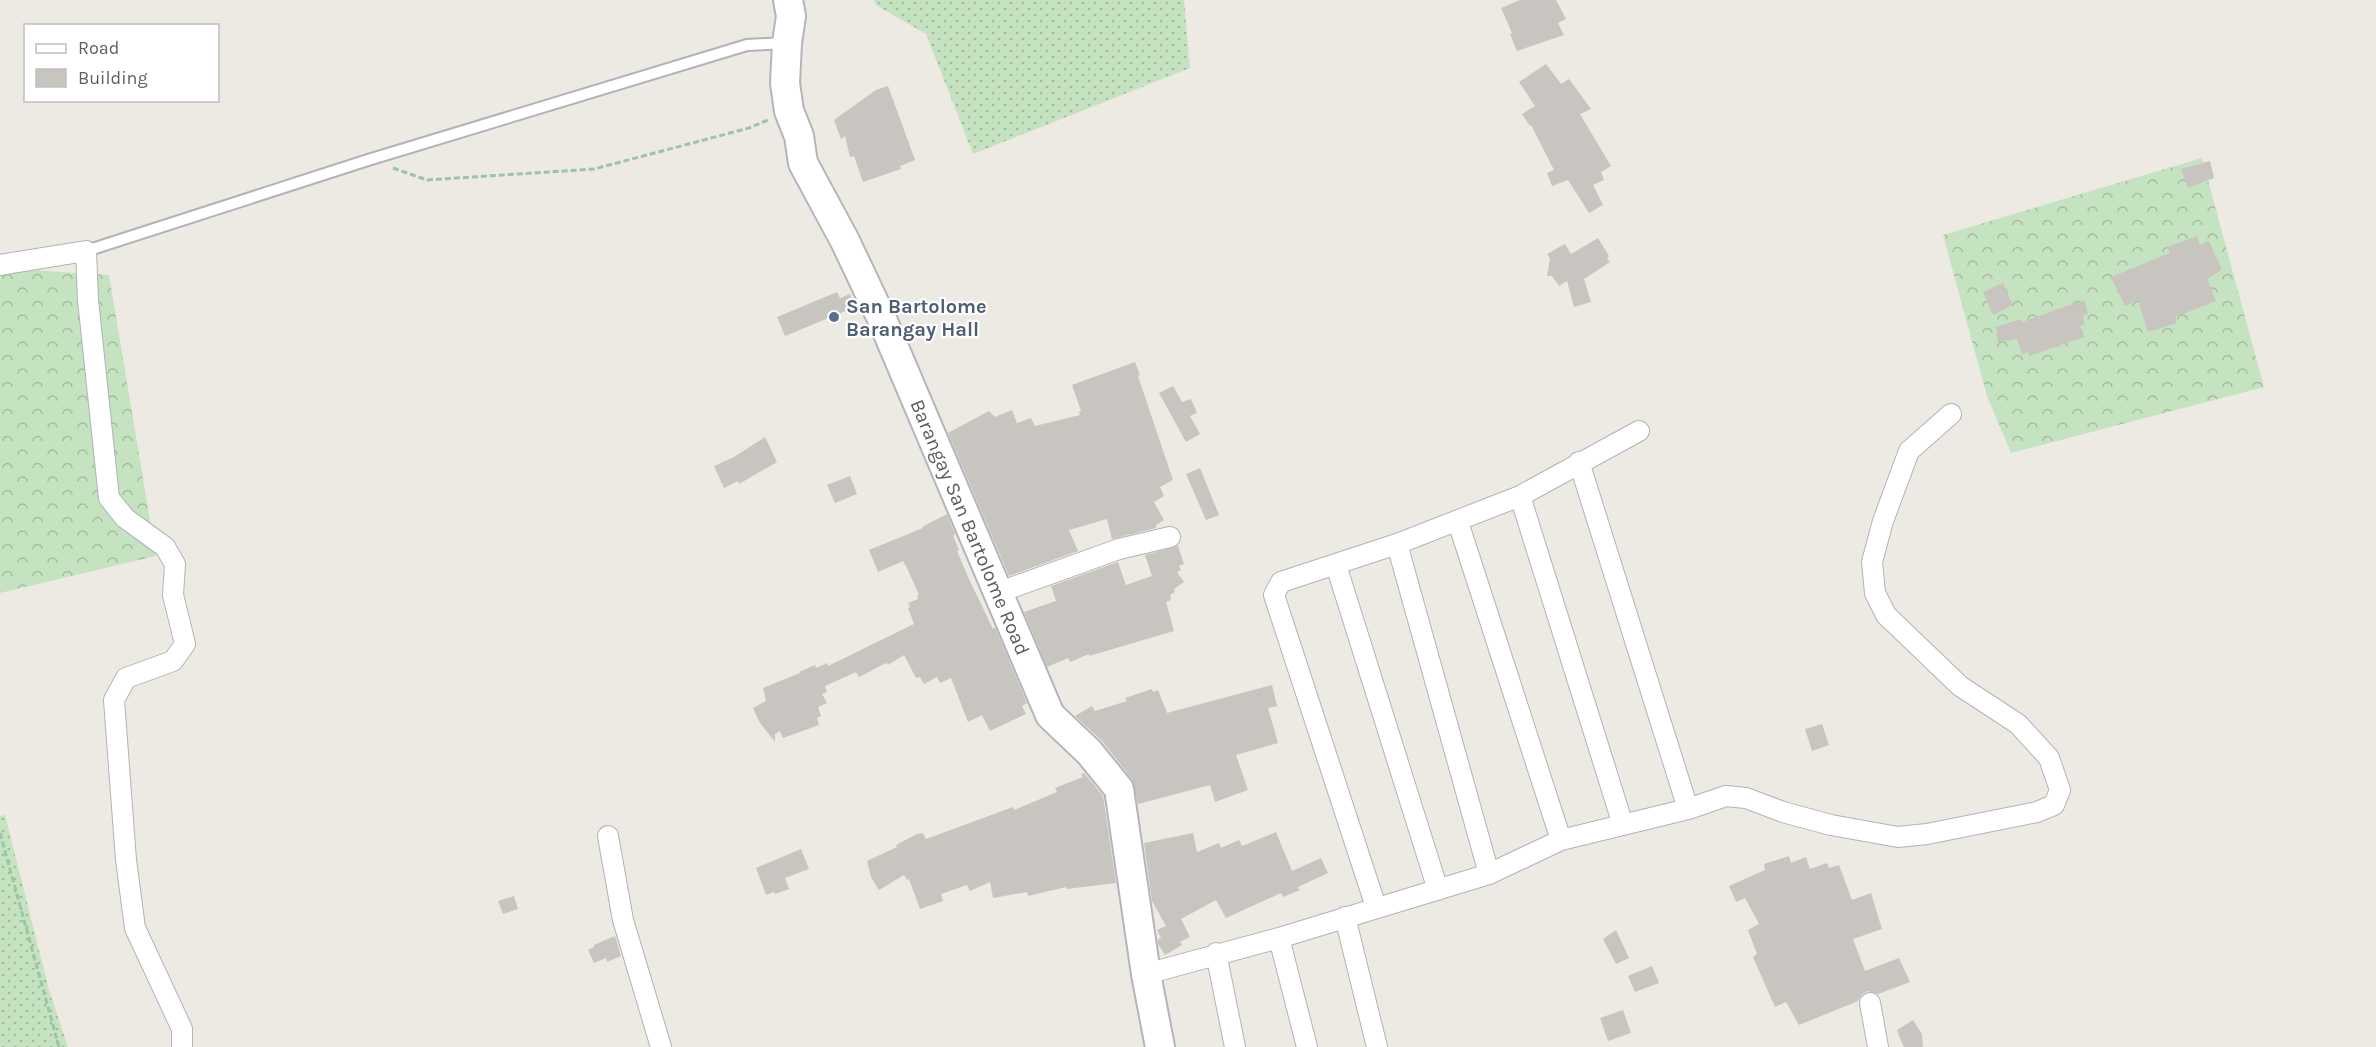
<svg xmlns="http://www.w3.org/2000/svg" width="2376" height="1047" font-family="Karla,sans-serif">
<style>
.grass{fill:url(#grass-dots)}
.forest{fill:url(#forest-crowns)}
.building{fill:#c8c4bf}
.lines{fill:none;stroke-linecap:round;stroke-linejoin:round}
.lane-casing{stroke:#b0b4b7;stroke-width:14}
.street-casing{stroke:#b0b4b7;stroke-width:22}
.secondary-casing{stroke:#b2b6ba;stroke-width:32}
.path{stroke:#9cc5a1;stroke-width:3;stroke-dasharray:6 3;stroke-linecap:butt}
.lane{stroke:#fff;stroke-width:10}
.street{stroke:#fff;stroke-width:20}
.secondary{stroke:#fff;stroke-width:28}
.service-dot{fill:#5c6f8a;stroke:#fff;stroke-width:2}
.labels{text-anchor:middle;stroke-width:4.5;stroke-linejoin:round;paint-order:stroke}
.service-label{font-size:20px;font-weight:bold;fill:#4e5e75;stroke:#fff;text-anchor:start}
.street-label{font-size:20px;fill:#5b5f63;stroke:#fff}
</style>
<defs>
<pattern id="grass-dots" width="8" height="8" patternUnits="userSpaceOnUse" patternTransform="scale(1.5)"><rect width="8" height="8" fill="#c6e3c1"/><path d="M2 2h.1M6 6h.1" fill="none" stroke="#a4bba0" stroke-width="1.8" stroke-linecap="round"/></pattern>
<pattern id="forest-crowns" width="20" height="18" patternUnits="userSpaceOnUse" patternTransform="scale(1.5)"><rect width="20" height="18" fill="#c6e3c1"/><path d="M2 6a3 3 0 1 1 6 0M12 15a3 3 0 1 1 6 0" fill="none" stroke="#a4bba0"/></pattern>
</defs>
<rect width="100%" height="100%" fill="#ede9e3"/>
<path class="grass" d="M874,0H1184L1190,68L973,154L926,34L876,5Z
M5,815L49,990L68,1047H0V816Z"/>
<path class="forest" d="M2202,158L2264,387L2011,453L1987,396L1943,235Z
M0,268L109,275L156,556L0,593Z"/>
<path class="building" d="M1520,0H1556L1566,19L1558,23L1564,35L1517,51L1510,34L1512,33L1501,8Z
M1546,64L1561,84L1569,79L1591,109L1580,114L1611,166L1601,172L1604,180L1593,185L1603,205L1589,213L1568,180L1552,186L1547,173L1554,170L1531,125L1530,126L1522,114L1535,106L1519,82Z
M888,86L915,160L900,166L901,169L863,182L854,156L850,157L845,136L841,139L834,120L876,90Z
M2210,161L2214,178L2188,188L2181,169Z
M2197,236L2200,245L2209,241L2222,270L2207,279L2216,301L2175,317L2177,323L2148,332L2138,300L2125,306L2111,277L2170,253L2167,247Z
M1598,238L1609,256L1607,258L1610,262L1584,279L1591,302L1574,307L1567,281L1559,286L1552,276H1547L1550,258L1547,254L1565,244L1571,254Z
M2003,283L2013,305L1993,315L1983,292Z
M837,292L840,298L850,294L855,307L785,336L777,317Z
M2084,300L2088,314L2083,315L2085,325L2080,326L2084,337L2029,356L2028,352L2022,354L2017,339L1998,342L1996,327L2021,319L2022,322Z
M1135,362L1140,375L1138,376L1173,480L1160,487L1164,496L1154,502L1164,520L1156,525V528L1112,539L1107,519L1069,530L1078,551L1009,576L948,433L989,411L995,417L1012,410L1017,423L1031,418L1035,426L1080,415L1079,412L1081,411L1072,385Z
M1173,386L1182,402L1191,399L1197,413L1190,416L1200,434L1186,442L1159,393Z
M765,437L777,462L739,484L738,481L724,488L714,466L734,457Z
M1200,468L1219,515L1206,520L1186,474Z
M850,476L857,494L835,503L827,485Z
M947,514L955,534L953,536L959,550L957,551L968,577L993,629L995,627L1027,703L1022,706L1026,714L990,731L982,715L968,722L951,678L940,683L937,677L924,684L920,677L916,678L904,655L888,665L886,663L859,677L856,672L825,686L827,692L822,694L827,703L818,707L821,716L817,718L819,725L783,738L780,731L775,734V742L760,723L753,708L766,701L763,688L800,673L799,672L815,665L816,668L827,663L828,666L914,624L908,608L910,607L908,603L918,599L917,596L919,595L907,568L903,561L878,572L869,550L923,528L922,527Z
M1178,546L1184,564L1179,566L1181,570L1177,572L1184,582L1174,589L1175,592L1170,595L1171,600L1166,602L1174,631L1089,656V654L1070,662L1068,658L1047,667L1024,612L1056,601L1051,586L1118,562L1126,585L1152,576L1145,555Z
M1272,685L1277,706L1268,708L1278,743L1236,755L1248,790L1215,802L1210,785L1138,804L1132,779L1102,741L1075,716L1092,706L1095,711L1127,701L1125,698L1152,689L1153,692L1158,690L1167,713Z
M1822,724L1829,745L1812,751L1805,729Z
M1084,773L1103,796L1116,883L1067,889L1066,887L1028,896L1027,892L993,898L990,882L970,891L967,885L941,894L943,901L920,909L909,879L907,880L904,875L879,890L871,877L867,861L897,847L896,845L917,834L923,833L926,839L1013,807L1014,810L1057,792L1055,788L1083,777L1081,774Z
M1276,832L1292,871L1321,858L1328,873L1298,887L1300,890L1283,897L1281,893L1226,918L1216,900L1181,919L1190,937L1180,942L1182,945L1165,955L1158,944V939L1161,938L1157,930L1166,926L1152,901L1144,843L1193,833L1197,852L1219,843L1221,848L1239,840L1242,846Z
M801,849L809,869L785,878L789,889L775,894L774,892L766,895L756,868Z
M1789,856L1791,863L1806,857L1810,869L1827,863L1829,868L1839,865L1852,900L1871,893L1882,929L1853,939L1865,971L1899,958L1910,982L1878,994L1867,991L1862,994L1858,1001L1799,1025L1786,1002L1775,1007L1753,957L1757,954L1748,930L1759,924L1745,898L1736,902L1729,886L1765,870L1764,864Z
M514,896L518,909L503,914L498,901Z
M1616,930L1629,958L1616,964L1603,939Z
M615,936L621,956L607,962L606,958L594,963L588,950L594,947V945Z
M1652,966L1659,983L1635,992L1628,976Z
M1623,1010L1631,1033L1608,1041L1600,1018Z
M1913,1020L1922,1034L1923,1047H1904L1899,1036L1897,1030Z"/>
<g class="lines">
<defs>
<path id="lane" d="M86,251L368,160L747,45L786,43"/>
<path id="street" d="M0,265L86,251L88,300L109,498L125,518L165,547L175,564L173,595L185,644L173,661L126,678L114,700L126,860L135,928L182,1029V1047
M1520,496L1623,825
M1458,522L1561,840
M1397,544L1489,874
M1336,565L1438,890
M997,593L1119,549L1170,537
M1688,809L1726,796L1746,798L1783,812L1831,825L1898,837L1927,834L2037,812L2054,805L2060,790L2049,758L2018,724L1960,686L1886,615L1875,593L1872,562L1883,521L1909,451L1951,414
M608,836L623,920L661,1047
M1376,907L1274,595L1281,582L1397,544L1520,496L1639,431
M1345,917L1377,1047
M1279,938L1307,1047
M1216,953L1235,1047
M1146,974L1279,938L1489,874L1561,840L1688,809L1579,462
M1870,1003L1878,1047"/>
<g id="secondary">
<path id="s1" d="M788,0L791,16L787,43L785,83L789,111L799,136L803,163L845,241L881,317L1050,715L1089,752L1119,789L1146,974L1160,1047"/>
</g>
</defs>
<use href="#lane" class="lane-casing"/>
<use href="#street" class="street-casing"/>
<use href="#secondary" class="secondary-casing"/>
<path class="path" d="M393,168L427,180L594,169L749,128L770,119
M0,833L59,1047"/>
<use href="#lane" class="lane"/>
<use href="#street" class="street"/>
<use href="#secondary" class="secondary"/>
</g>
<circle class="service-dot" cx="834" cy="317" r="6"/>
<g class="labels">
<g class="service-label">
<text x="846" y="313">San Bartolome<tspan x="846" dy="23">Barangay Hall</tspan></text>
</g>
<g class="street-label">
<text dy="7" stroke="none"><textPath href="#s1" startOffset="567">Barangay San Bartolome Road</textPath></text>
</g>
</g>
<rect x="24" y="24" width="195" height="78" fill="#ffffff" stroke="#bdbfc1" stroke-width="1.5"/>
<rect x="36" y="44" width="30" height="9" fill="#ffffff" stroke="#bdbfc1" stroke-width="1.5"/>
<text x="78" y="54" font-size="18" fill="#5b5f63">Road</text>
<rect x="36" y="69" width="30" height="18" fill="#c8c4bf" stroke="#bdbfc1" stroke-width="1.5"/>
<text x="78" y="84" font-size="18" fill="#5b5f63">Building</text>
</svg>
